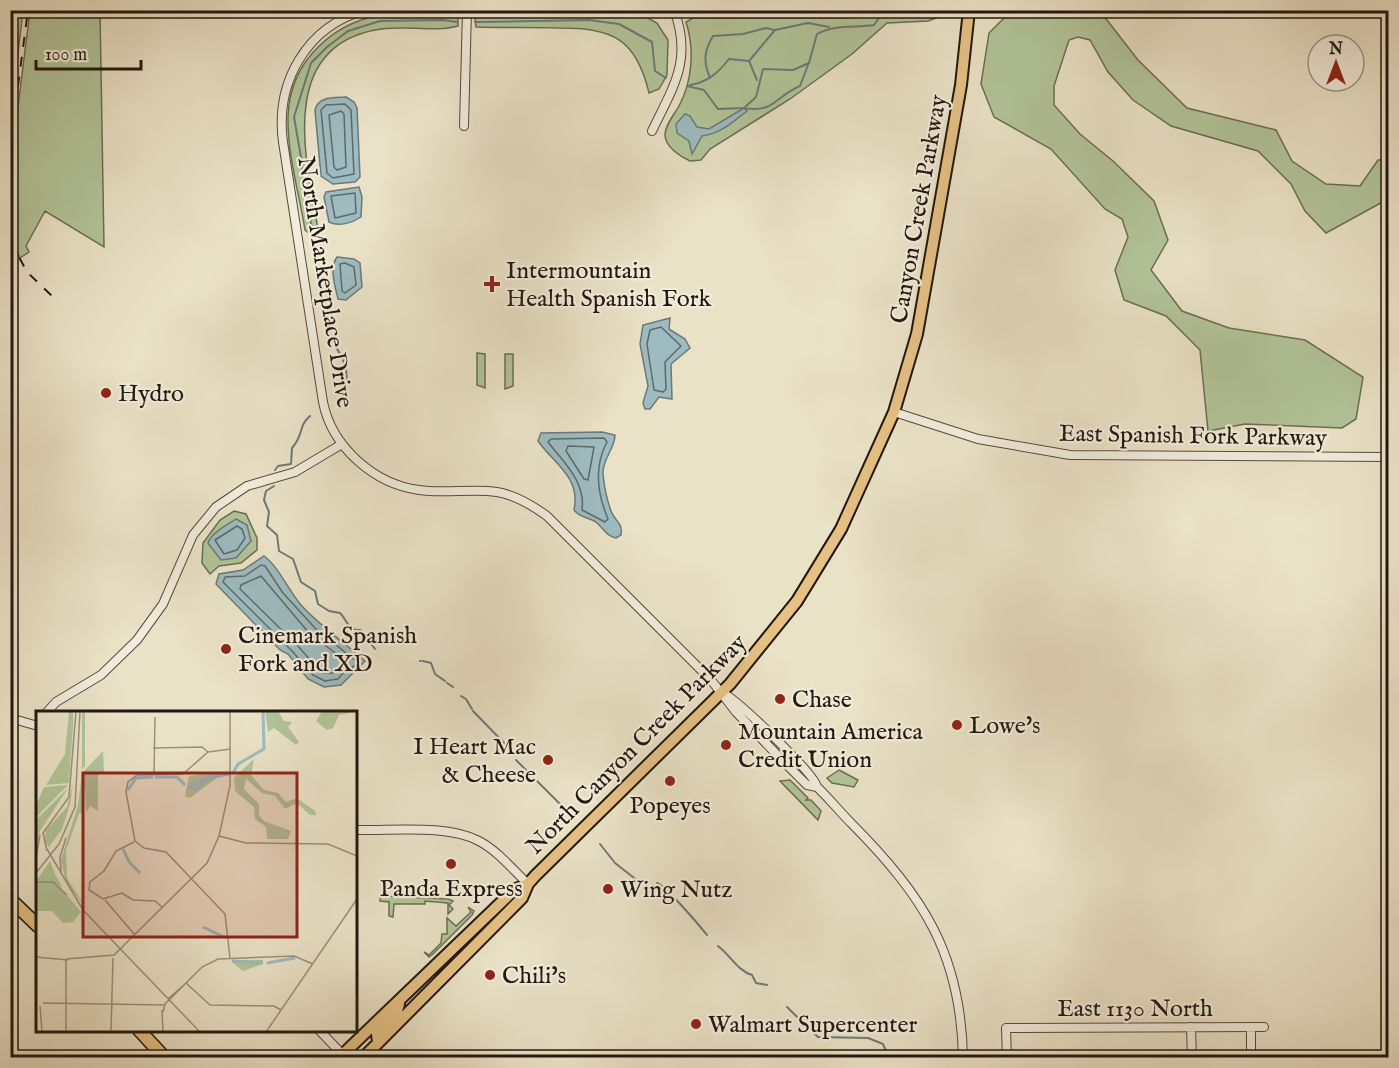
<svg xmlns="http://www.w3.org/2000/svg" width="1399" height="1068" font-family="'IM FELL English',serif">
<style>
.green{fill:#b2c499;stroke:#6a6e54;stroke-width:1.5}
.water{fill:#9dbbc0;stroke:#6c7979;stroke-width:1.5}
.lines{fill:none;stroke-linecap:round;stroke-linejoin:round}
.shore{stroke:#606968;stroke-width:1.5}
.stream{stroke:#6c7979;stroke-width:2}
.minor-casing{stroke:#544a3d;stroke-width:10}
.major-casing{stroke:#22170f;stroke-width:14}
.highway-casing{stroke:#22170f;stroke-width:15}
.minor{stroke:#f1ecdb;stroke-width:8}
.major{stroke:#e5c184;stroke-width:10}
.highway{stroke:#e5c184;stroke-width:12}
.rail{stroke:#22170f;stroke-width:2;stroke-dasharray:10 10;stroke-linecap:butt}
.poi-dot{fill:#8f2418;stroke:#f1ecdb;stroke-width:2}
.labels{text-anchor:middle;stroke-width:4.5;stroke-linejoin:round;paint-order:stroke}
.street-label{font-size:24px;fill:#22170f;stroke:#f1ecdb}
.poi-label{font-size:24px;fill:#22170f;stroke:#f1ecdb;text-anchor:start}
.inset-river{fill:none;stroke:#9dbbc0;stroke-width:3}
.inset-road{fill:none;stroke:#9a917d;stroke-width:1.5}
.view{fill:#8f2418;fill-opacity:0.15;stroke:#8f2418;stroke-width:3}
.inset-edge{fill:none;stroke:#22170f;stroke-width:3}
</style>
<rect width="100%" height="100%" fill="#eae2c7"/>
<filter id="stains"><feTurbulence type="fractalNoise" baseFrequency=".00333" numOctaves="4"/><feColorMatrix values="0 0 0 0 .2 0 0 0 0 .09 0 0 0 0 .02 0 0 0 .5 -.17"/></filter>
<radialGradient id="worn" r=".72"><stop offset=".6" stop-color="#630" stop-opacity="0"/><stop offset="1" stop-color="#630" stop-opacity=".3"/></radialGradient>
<path class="green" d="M11,10L23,11L11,113L10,11Z
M1012,10L1100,11L1138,60L1187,108L1276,130L1292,161L1326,184L1360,186L1378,160H1388V199L1326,233L1305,211L1291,184L1258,151L1171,126L1133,100L1108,72L1090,40L1078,37L1069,40L1054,86V105L1080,134L1113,161L1154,201L1168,240L1151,270L1182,311L1229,328L1305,340L1363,377L1356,419L1342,428L1245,424L1208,431L1200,350L1166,316L1124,300L1115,270L1128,237L1122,219L1105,209L1051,149L994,117L981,84L989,33Z
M30,11H100L104,247L45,211L26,246L29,252L20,258L11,237V162Z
M872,11H955L928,21L887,23L852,54L790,99L710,149L701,160L690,161C681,157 665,147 665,135C665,125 674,115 679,106C692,82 695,50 686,22L693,18H848L866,16Z
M388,14H453L458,19V26C433,33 402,24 375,30C277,49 306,161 318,229L309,233L305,230C299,193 287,153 288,116C290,60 335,20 388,14Z
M479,14H626L648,18L657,23L668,40L667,75L659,89L649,93C636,38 612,28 559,28C532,27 504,28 476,27L475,19Z
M477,353L485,354V388L477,385Z
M505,354H513V386L505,389Z
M234,511L246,514L257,538V550L241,563L219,566L210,574L202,563L203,543L220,520Z
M839,770L858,780L854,787L832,783L827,778Z
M790,780L808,798L806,800H811L821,811L818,820L780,781Z
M384,896L448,899L453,901L449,905L453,909L448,914V903L425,901V904H394L393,917L389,916V902L380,901V898Z
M468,907L474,911L472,915L432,955L429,957L424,952L429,955L441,943L442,934H447V918L456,926L471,912Z"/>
<path class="water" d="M346,97L354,102L357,108L360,177L355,182L333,184L321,176L315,110C318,96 334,98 346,97Z
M744,108L747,111C731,123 722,133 702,136L692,154L689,141L677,133L676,124L685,114L690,116L697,127L709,129Z
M359,187L362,197L361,217C352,223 339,227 329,222L324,197L326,192Z
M337,257L354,259L360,263L362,287L346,300L338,299C335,286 329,268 337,257Z
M670,318L669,329L685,339L690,348L671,364L672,399L659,397L650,409H645L643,403L648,386L640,344L643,325Z
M602,432L615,435C615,449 602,459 603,474C604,485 607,500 611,511C615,522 623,522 621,535L616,538C606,536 603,528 596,522C588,517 580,518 574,510C581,477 554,464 538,441L541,433Z
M236,519L247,525L251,541L236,558L221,560L208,543C211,533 227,525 236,519Z
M264,556C279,567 288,590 301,605C320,626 344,642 365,661L341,685L324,687L308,679L288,654L280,650L216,584L219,574L243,570Z"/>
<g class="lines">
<path class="shore" d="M345,104L351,110L354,174L333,178L327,173L321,110L326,105Z
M341,111L344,114L346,167L337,170L334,167L329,115Z
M355,193L356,213L335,218L331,196Z
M345,263L354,267L356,285L345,293L342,291L340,264Z
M661,327L681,346L665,362L666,389L663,392L654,390L647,344L650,330Z
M604,438L607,442C594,466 597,493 608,519L605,522L582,510C586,482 564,463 548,442L551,439Z
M568,446L594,447L588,480L584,479L566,451Z
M237,526L242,529L245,538L237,550L224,554L215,540Z
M261,565L265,566L283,593L315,628L356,661V665L344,672L338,679L325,681L313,675L292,651L223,582L225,577L245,576Z
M261,576L309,633L343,659V663L333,673H324L318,669L298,646L240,589L241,585Z"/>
<path class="stream" d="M475,22L589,20L619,24L652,42L655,71L666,78
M749,61L757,80
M710,78C703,61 704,51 713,36L743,34L766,28L774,30
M690,85C708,82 718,73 729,59L749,61L775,30L808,23L829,27
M687,86L704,90L718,109L744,108L756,97L763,69L793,70L809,63L817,34C834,24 855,28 874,25L883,12L893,10
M744,108C775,113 774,97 800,86L808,65
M313,232L303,188L302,163L294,117L311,63L327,47L348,31L380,21L443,20L457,22
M315,249L325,324C334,353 351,355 346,393L336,401
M275,470L278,466L291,464L292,448C304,435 298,426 310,416
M274,486L266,491L264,500L269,512L267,526L277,535L279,551L293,559L301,582L315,591L318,604L329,611L340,613C349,622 347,631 361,630L375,649
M420,661H421
M423,661L431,663L435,674L445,681
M447,683L453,687
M461,696L466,699L472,709
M473,711L508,747
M516,760L570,814
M600,844L615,863L638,881
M657,883C665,885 699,925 707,935
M718,946C731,956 738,971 752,975L756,983L767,985
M787,1007L818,1037L868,1038L883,1044L889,1058"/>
<defs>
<path id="minor" d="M366,10C306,26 275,83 283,142L323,402C332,447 374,484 419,490C445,494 472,488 497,492C516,495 532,505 547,516L711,680L736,712L783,761L807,785L817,787
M464,126L467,10
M652,131C673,87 693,60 674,10
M894,412L978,439L1070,455L1388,457
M726,695C741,704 815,774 817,787
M47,712L56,702L101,675L137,640L163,604L193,535L216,507L247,486L295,472L342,444
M10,718L38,726
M814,784C827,796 839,811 852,824C923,896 961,953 963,1058
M356,830C392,831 447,824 479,841C498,851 513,870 528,884
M1191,1027L1192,1058
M319,1030L342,1054
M1007,1058L1006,1028L1264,1027
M1251,1058V1027"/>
<path id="major" d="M378,1043L377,1034L397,1011L399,1004
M339,1058L514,890L528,884
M363,1058L522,898L528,884L535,876L730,684L797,601L841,529L894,412L917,334L961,85L969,10"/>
<path id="highway" d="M10,899L38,926
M139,1030L165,1058"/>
</defs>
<use href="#minor" class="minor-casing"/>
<use href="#major" class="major-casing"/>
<use href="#highway" class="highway-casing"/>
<use href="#minor" class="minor"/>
<use href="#major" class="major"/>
<use href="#highway" class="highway"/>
<path class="rail" d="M10,146L28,10
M10,240L27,272L53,297"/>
</g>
<g class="poi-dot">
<path d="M489 275h6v6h6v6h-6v6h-6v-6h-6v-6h6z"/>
<circle cx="106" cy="393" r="6"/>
<circle cx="226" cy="649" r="6"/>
<circle cx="780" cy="699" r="6"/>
<circle cx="957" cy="725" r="6"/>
<circle cx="726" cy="745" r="6"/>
<circle cx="548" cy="760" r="6"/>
<circle cx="670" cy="781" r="6"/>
<circle cx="451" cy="864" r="6"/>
<circle cx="608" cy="889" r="6"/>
<circle cx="490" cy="975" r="6"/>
<circle cx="696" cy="1024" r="6"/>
</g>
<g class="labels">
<g class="street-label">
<text transform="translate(918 209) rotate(-80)" y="8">Canyon Creek Parkway</text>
<text transform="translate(326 282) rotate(81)" y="8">North Marketplace Drive</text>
<text transform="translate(1193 435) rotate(1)" y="8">East Spanish Fork Parkway</text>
<text transform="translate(636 744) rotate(-45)" y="8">North Canyon Creek Parkway</text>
<text x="1135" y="1016">East 1130 North</text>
</g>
<g class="poi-label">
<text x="506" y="278">Intermountain<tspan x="506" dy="28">Health Spanish Fork</tspan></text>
<text x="118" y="401">Hydro</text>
<text x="238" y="643">Cinemark Spanish<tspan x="238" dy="28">Fork and XD</tspan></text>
<text x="792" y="707">Chase</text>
<text x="969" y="733">Lowe's</text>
<text x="738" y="739">Mountain America<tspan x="738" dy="28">Credit Union</tspan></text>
<text x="536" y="754" text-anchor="end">I Heart Mac<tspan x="536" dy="28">&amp; Cheese</tspan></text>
<text x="670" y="813" text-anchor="middle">Popeyes</text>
<text x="451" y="896" text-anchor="middle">Panda Express</text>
<text x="620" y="897">Wing Nutz</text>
<text x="502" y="983">Chili's</text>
<text x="708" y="1032">Walmart Supercenter</text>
</g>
</g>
<g transform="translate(36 711)">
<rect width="321" height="321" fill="#eae2c7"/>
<path d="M33,0H37V16L33,72L10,74L29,43ZM46,0H49V55L46,58ZM229,0H242L248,10L256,11L252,16L263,31L260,34L238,17L232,21ZM286,0H313L314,2L303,4L297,17L291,19L280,10ZM67,40L68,61H62V100L54,95L50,102L49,75L47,101L43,103L30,139L31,167L50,197L30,172L25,149L42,94L46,62ZM218,48L215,64L228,79L242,82L250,91L261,87L279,100L280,104H274L261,92L249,98L239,85L226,82L210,68L208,78L223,93V104L228,110L255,120L252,128H231L230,116L219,108L218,96L199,80L198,67ZM183,62L193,64L182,66L154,87L149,85L153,65ZM37,73L34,93L26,118L13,136L8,130L10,119L31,96ZM32,74L6,100L0,107V95L8,76ZM32,77L4,120L0,146V109ZM14,150L19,163L26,176L0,170ZM10,170L24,176L45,201L37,211L27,212L16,200H0V171ZM207,249H227V253L207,260L196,251Z" fill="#b2c499"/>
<path class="inset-river" d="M197,62L202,53L228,38L227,0M119,66H141L149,74M152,75L160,79L173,67L193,63M153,75L174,67M92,79L100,67L117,66M87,138L93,151L104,162M167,216L190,227M196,250L227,252M231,252L259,247"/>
<path class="inset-road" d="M117,37L166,36L172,41M118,63L119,6M183,125L210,132L292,133L321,145M98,131L80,140L68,160L54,171L53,179L67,188L86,182L97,189L119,190L126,196M11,138L47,199L164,321M11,140L7,122L33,86L40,0M0,148L4,124M25,161L24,146L30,127M0,162L23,133L39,96L44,0M0,171H17L31,184M69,189L99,224M0,246L32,249M194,247L189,203L130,141L108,137L99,130L90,81L92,71L101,64L147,63L172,41L195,38M30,248L78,244L171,152L183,125L194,75V0M150,272L174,294L238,295L245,299M132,288L150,272M7,292L128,294M4,295L6,321M126,299L127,321M127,301L129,293L166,256L182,248L258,245L277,253M30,321V248M75,321L77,247M230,321L321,188"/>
<path class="view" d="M47,62H261V226H47Z"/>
<rect width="321" height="321" class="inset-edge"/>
</g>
<rect width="1399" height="1068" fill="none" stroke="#eae2c7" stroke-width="36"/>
<rect x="12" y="12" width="1375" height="1044" fill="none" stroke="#22170f" stroke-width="3"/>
<rect x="18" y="18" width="1363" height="1032" fill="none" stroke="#22170f" stroke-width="1.5"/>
<g transform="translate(1336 63)"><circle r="28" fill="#f1ecdb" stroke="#9e9789" stroke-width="1.5"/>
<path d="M0-4.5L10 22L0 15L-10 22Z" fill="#8f2418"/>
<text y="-9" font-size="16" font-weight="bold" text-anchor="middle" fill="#22170f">N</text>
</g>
<path d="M36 60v9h105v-9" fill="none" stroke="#22170f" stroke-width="3"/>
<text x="45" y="60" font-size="18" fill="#22170f" stroke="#f1ecdb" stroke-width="4.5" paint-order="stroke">100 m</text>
<rect width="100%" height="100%" filter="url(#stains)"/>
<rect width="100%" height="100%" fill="url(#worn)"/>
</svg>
